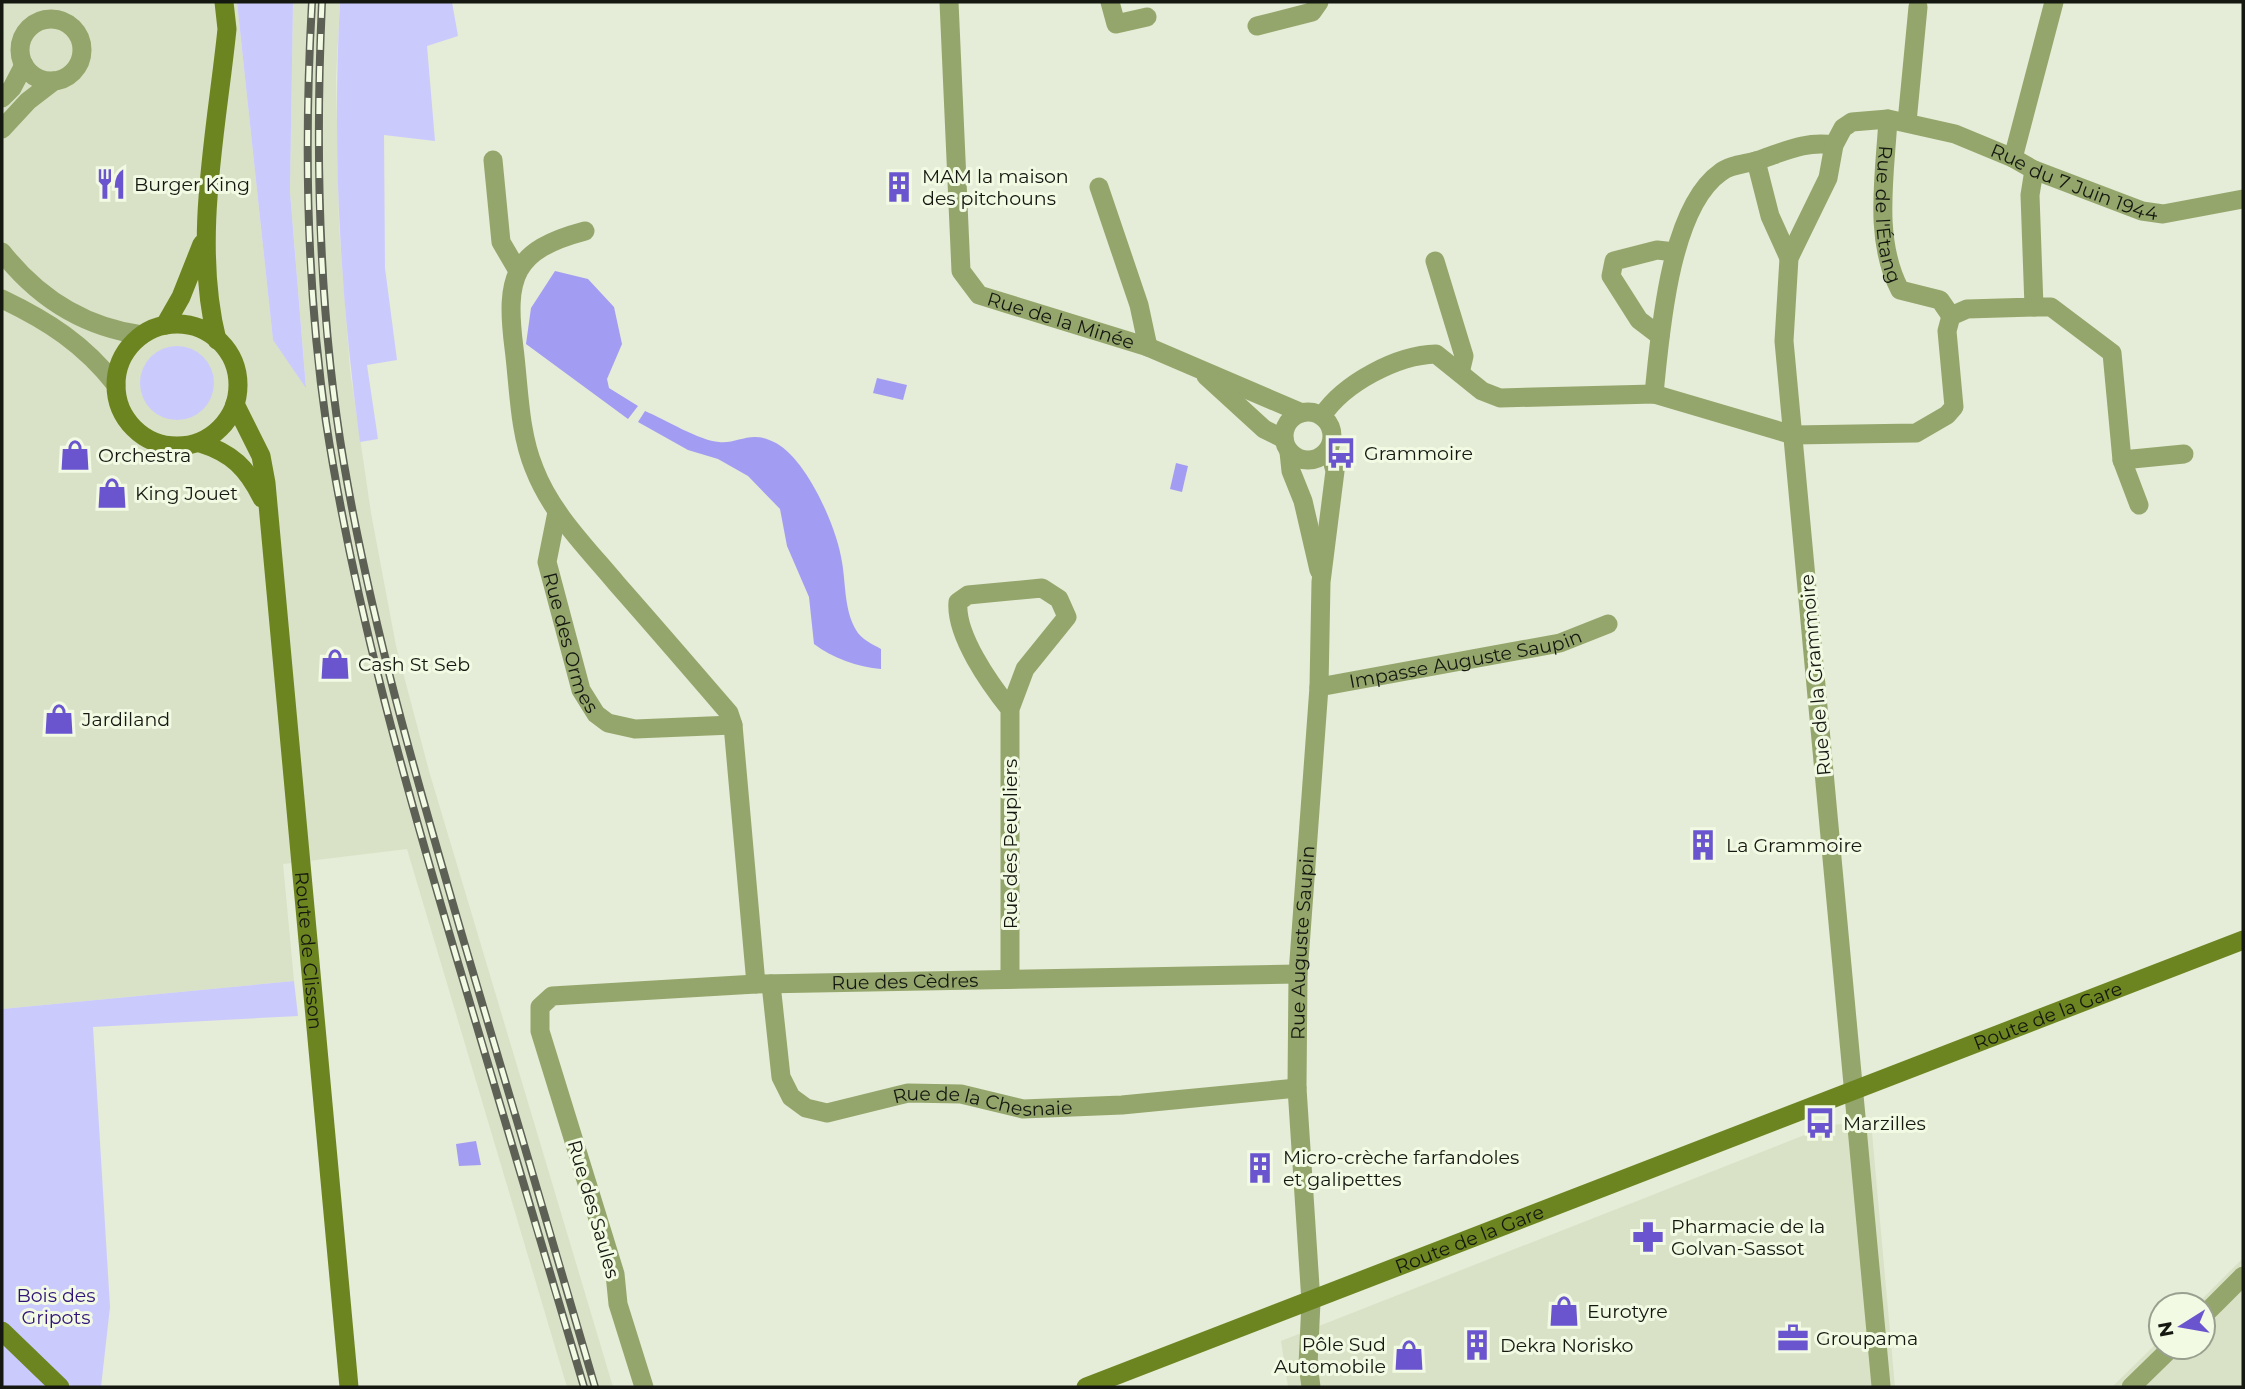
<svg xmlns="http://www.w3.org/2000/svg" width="2245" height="1389" font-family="Montserrat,sans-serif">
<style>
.built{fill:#d9e2c6}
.green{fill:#cbcafd}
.water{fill:#a39cf3}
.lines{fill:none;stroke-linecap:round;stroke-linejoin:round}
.minor{stroke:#94a66c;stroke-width:19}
.tertiary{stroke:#94a66c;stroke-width:19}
.secondary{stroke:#6d8521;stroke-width:19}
.rail-casing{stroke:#5d6155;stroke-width:8}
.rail{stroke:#f2fae4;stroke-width:5;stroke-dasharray:16;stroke-linecap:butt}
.labels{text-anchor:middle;stroke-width:6;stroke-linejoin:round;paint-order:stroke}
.poi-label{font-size:19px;fill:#151810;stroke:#f2fae4;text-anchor:start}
.street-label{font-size:19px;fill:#151810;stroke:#f2fae4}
.park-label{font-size:19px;fill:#301378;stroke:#f2fae4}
</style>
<rect width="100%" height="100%" fill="#e5ecd7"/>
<path class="built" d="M2,2H237L273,340L306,386L290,192L293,2H340L336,78L339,225L350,370L371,513L396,646L429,771L613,1387H567L407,849L283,864L294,981L2,1009Z
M1871,1122L1895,1387H1288L1281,1341L1830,1125Z
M2243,1258V1387H2112L2161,1339V1347H2203V1305H2196Z"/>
<path class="green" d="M237,2H293L290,192L306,388L273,340Z
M340,2H452L458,36L427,46L435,141L384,135L385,268L397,360L367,365L378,439L360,442C340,296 332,149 340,2Z
M140 383a37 37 0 1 1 74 0a37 37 0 1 1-74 0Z
M294,981L298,1016L93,1027L110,1307L101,1387H2V1009Z"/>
<path class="water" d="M555,271L588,279L614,307L622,344L607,379L609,388L638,406L628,419L526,344L531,308Z
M877,378L907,385L903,400L873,393Z
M645,411C664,419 700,441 719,442C739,444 751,429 776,443C808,461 837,528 842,562C846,585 844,609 856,630C861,639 872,644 881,649V669C858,667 832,658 814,644L809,597L787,546L780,509L748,476L718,459L688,450L638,422Z
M1176,463L1188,466L1182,492L1170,489Z
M476,1141L481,1165L459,1166L456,1144Z"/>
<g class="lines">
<g class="minor">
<path id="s1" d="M949,2L961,271L979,295L1148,347L1302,413"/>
<path d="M1110,2L1116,24L1147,17"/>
<circle cx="51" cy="50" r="31"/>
<path d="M1257,26L1312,12L1319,2"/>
<path d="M2,98L12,88L24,65"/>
<path id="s2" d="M1888,119C1885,175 1873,239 1900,290L1940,300L1951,316"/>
<path d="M1907,122L1918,7"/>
<path d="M2,129L28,101L54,81"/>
<path d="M2013,158L2054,2"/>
<path d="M493,160L501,242L518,271"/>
<path d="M1756,161L1770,216L1789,258"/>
<path d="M1099,187L1139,305L1148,347"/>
<path d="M585,231C513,250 505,277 514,348C519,387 519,432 534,468C551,513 587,548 617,584C655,627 692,670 729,713L733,725L756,984"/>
<path d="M2,252C38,298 84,327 142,335"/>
<path d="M1435,261L1464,356L1460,373"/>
<path d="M2,299C48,321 84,344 116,385"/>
<path d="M2034,307H2051L2112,353L2122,460L2139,505"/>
<path d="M1660,336L1639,320L1611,276L1614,261L1657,250L1675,252"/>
<path d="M1206,376L1264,429L1284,439"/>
<path d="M1654,394C1660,335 1669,208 1721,172C1731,164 1749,164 1762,159C1788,150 1806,141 1834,145"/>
<circle cx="1308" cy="436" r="24"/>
<path d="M1322,416C1344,383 1397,355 1436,354L1482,391L1500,398L1654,394L1793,435L1916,433L1947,415L1954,407L1947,331L1951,316L1967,309L2034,307L2030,195L2034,170"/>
<path d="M1289,452L1291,471L1303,501L1319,570"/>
<path d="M2122,460L2184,454"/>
<path id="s3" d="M557,512L547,562L581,690L596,714L608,723L635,729L733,725"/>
<path id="s4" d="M1319,687L1560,643L1608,624"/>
<path d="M1010,979V709L1025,669L1067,617L1059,599L1042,588L968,595L958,602C955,635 990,684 1010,709"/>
<path id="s5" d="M771,984L781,1077L791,1097L806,1108L827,1113L908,1093L961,1094L1023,1109L1122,1105L1297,1088"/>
<path id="s6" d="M1311,1302L1297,1088L1298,974L1319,687L1321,582L1335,471L1329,449"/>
<path d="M2203,1316L2243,1276"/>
<path id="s7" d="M1881,1386L1784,341L1789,258L1828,178L1834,145L1843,128L1852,122L1888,119L1955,134L2013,158L2034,170L2142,211L2163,214L2243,199"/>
<path id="s8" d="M644,1387L618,1304L615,1274L540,1031V1007L552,996L756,984L1298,974"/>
<path d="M2131,1387L2172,1347"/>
</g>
<path class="tertiary" d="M1311,1302L1308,1365L1311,1387"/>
<g class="secondary">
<circle cx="177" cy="385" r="61"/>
<path d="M165,325L181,297L202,244"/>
<path d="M217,340C192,242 217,128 227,29L224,2"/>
<path id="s9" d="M235,404L261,456L266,483L349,1387"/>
<path d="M200,443C232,453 247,468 262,498"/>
<path d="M2,1331L60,1387"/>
<path id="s10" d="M1086,1387L2243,940"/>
</g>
<defs>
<path id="rail" d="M312,2C304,142 306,283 326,422C354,604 404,780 456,956C499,1100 541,1244 584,1387
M322,2C315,156 318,312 344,464C372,627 418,784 464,942C508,1090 552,1239 595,1387"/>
</defs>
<use href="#rail" class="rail-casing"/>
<use href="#rail" class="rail"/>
</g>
<defs>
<symbol id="restaurant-bare" viewBox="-9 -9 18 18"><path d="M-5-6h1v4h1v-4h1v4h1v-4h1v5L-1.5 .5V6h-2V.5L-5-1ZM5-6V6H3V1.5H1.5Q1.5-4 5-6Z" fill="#6a55cf" stroke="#f2fae4" stroke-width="2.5" paint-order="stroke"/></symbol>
<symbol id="building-bare" viewBox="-9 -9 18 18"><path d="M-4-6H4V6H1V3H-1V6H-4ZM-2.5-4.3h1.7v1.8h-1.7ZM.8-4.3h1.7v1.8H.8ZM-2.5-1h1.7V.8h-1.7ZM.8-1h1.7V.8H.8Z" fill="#6a55cf" stroke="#f2fae4" stroke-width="2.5" paint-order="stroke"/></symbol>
<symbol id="bus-bare" viewBox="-9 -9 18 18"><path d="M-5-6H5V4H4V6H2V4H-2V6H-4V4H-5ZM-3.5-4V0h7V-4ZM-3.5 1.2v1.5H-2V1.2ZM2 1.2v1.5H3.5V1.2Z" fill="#6a55cf" stroke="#f2fae4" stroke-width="2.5" paint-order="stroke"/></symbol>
<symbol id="shop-bare" viewBox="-9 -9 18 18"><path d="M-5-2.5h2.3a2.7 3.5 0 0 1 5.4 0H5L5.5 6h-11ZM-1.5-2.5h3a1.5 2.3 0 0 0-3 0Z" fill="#6a55cf" stroke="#f2fae4" stroke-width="2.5" paint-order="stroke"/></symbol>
<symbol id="pharmacy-bare" viewBox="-9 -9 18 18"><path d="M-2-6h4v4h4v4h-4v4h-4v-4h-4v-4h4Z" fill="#6a55cf" stroke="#f2fae4" stroke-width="2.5" paint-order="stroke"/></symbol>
<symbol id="office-bare" viewBox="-9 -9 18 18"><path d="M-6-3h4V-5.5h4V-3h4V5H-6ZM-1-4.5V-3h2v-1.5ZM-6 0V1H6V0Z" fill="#6a55cf" stroke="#f2fae4" stroke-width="2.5" paint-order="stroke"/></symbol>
</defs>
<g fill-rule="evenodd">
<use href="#restaurant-bare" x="89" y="162" width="44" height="44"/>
<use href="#building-bare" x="877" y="165" width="44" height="44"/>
<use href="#bus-bare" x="1319" y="431" width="44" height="44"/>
<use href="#shop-bare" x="53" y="433" width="44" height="44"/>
<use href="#shop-bare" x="90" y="471" width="44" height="44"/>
<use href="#shop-bare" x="313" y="642" width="44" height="44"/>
<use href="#shop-bare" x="37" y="697" width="44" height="44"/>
<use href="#building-bare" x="1681" y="823" width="44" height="44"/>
<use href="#bus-bare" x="1798" y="1101" width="44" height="44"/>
<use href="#building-bare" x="1238" y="1146" width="44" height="44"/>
<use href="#pharmacy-bare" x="1626" y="1215" width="44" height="44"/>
<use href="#shop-bare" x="1542" y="1289" width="44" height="44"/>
<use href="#office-bare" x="1771" y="1316" width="44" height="44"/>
<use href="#building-bare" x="1455" y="1323" width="44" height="44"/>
<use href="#shop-bare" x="1387" y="1333" width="44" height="44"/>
</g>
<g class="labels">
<g class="poi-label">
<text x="922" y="183">MAM la maison<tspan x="922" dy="22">des pitchouns</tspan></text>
<text x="134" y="191">Burger King</text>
<text x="1364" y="460">Grammoire</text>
<text x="98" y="462">Orchestra</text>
<text x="135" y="500">King Jouet</text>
<text x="358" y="671">Cash St Seb</text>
<text x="82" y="726">Jardiland</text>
<text x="1726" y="852">La Grammoire</text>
<text x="1843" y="1130">Marzilles</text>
<text x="1283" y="1164">Micro-crèche farfandoles<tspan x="1283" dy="22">et galipettes</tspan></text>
<text x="1671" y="1233">Pharmacie de la<tspan x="1671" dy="22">Golvan-Sassot</tspan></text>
<text x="1587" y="1318">Eurotyre</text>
<text x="1816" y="1345">Groupama</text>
<text x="1386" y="1351" text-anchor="end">Pôle Sud<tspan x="1386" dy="22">Automobile</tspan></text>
<text x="1500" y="1352">Dekra Norisko</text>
</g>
<g class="street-label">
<text dy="7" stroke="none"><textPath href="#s7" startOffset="1519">Rue du 7 Juin 1944</textPath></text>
<text dy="7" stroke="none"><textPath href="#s2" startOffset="96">Rue de l'Étang</textPath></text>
<text dy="7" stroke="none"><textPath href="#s1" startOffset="385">Rue de la Minée</textPath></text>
<text dy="7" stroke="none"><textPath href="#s3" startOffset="135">Rue des Ormes</textPath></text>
<text dy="7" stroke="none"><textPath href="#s4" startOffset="149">Impasse Auguste Saupin</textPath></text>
<text transform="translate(1815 675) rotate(-95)" y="7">Rue de la Grammoire</text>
<text transform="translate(1010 844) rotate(-90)" y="7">Rue des Peupliers</text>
<text dy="7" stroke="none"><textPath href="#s6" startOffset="360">Rue Auguste Saupin</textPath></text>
<text dy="7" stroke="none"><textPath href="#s9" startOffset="555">Route de Clisson</textPath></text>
<text dy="7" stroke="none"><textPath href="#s8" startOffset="765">Rue des Cèdres</textPath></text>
<text dy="7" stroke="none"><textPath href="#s10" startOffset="1031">Route de la Gare</textPath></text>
<text dy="7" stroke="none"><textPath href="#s5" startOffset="315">Rue de la Chesnaie</textPath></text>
<text transform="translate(594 1209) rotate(74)" y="7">Rue des Saules</text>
<text dy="7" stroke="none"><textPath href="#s10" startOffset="411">Route de la Gare</textPath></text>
</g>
<g class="park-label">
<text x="56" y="1302">Bois des<tspan x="56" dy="22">Gripots</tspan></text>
</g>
</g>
<rect width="2245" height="1389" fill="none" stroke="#151810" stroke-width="7"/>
<g transform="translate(2182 1326) rotate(259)"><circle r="33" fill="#f2fae4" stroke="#9aa08f" stroke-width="2"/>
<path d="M0-5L12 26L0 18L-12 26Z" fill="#6a55cf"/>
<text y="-10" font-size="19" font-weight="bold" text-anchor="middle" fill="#151810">N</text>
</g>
</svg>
